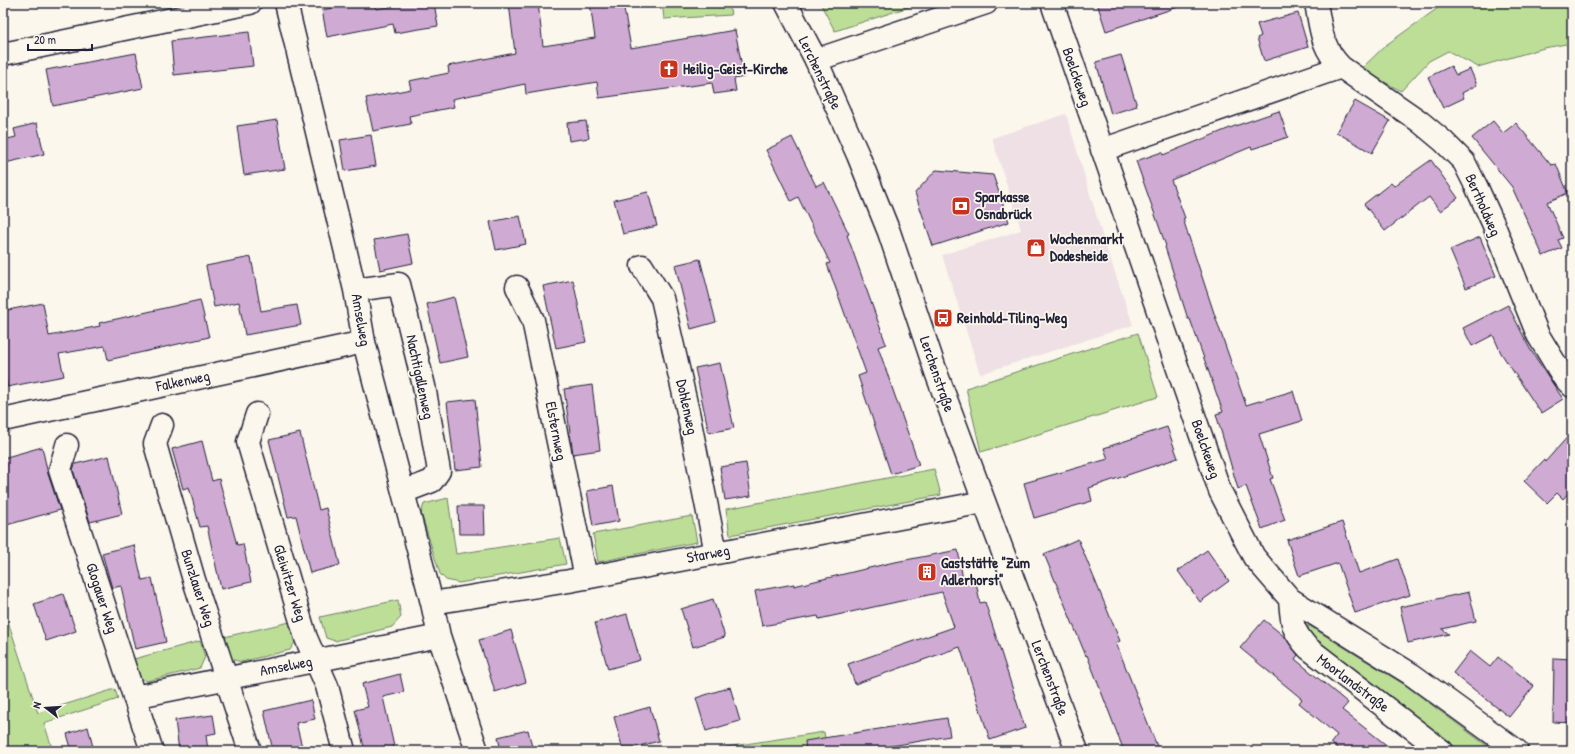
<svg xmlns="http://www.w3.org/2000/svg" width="1575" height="754" font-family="'Patrick Hand',sans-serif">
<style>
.built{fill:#eee0e4}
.green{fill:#bdde97;stroke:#708069}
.building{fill:#cfaad3;stroke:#22223b}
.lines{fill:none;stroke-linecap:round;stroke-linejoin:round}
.street-casing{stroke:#22223b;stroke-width:25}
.secondary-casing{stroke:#22223b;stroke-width:25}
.street{stroke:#fbf7ec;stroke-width:22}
.secondary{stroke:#fbf7ec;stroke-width:22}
.labels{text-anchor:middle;stroke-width:3.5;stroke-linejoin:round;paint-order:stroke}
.poi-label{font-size:15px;font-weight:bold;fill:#22223b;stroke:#fbf7ec;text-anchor:start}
.street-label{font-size:15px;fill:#22223b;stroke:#fbf7ec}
</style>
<rect width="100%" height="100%" fill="#fbf7ec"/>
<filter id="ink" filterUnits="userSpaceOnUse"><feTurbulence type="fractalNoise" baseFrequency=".025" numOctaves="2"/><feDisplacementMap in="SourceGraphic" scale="8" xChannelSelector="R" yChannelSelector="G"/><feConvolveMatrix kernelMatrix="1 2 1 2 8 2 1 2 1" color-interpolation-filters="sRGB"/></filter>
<g filter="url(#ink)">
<path class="built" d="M1066,114L1104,241L1133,325L980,374L942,255L1021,230L992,138Z"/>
<path class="green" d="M662,3H729L731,15L664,19Z
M820,3H921L835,31Z
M1445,3H1572V43L1544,48L1478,67L1448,51L1429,61L1401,91L1361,69L1386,45Z
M1138,333L1158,397L981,452L966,388Z
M934,469L941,495L730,535L726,509Z
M448,498L456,554L560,538L566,564L459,583L446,580L440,574L421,513L424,504Z
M692,516L697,542L598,562L593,534Z
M398,600L401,617L392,627L335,641L326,638L320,617Z
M3,606L38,713L115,689L118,699L44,723L53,751H3Z
M290,622L296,641L290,650L241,662L231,659L224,637Z
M1308,625L1405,685L1494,751H1461L1317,646L1308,637Z
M200,641L205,657L200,668L147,681L140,678L134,659Z
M824,732L827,751H727L726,747Z"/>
<path class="building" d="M358,3H375L376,9L413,3H434L438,26L395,33L393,24L327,37L322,10Z
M509,3H538L543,46L595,38L590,3H623L631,48L735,30L744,77L734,79L736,91L714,94L712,83L599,98L597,82L526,94L525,84L452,99L454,107L409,116L411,124L373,131L366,98L411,89L409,81L449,73L448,66L515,53Z
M1097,3H1180L1181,6L1106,31Z
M1298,13L1308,47L1264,61L1257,38L1261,36L1257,24Z
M249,32L253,66L174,75L171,41Z
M136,53L143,88L53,106L46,70Z
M1121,55L1137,106L1111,114L1096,62Z
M1451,66L1456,75L1470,69L1477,85L1462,93L1464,98L1443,108L1428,77Z
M1355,101L1390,121L1372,153L1336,132Z
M1279,111L1288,137L1252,149L1251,147L1171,180L1185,218L1183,219L1215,316L1246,405L1293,391L1302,421L1259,434L1273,478L1270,479L1285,520L1262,529L1246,486L1238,489L1216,414L1223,412L1190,319H1188L1165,247L1166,246L1136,161L1162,152L1163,155L1235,126Z
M277,120L285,169L244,175L237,126Z
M586,121L589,138L569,141L567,123Z
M1493,121L1503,133L1516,123L1551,165L1556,164L1568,193L1547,202L1563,238L1558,240L1562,248L1543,256L1512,187L1472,138Z
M37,123L44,154L5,163L3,154V140L16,137L14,129Z
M371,135L376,166L345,171L340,140Z
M792,137L816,186L824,182L849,234L847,235L886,344L878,347L919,465L891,474L858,376L866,373L827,264L830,263L798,197L791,201L766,150Z
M1431,160L1458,198L1440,211L1429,197L1385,231L1364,204L1391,183L1394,186Z
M936,170L993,175L1009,222L933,246L915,193Z
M648,192L657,226L623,234L614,200Z
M520,216L526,244L496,250L490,222Z
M407,234L413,263L380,270L374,240Z
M1480,237L1496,276L1466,288L1450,250Z
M251,257L261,311L297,305L301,325L245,335L239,302L214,307L206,266Z
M700,259L716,322L691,329L675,265Z
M573,280L586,342L556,348L543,286Z
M454,297L468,357L440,363L427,304Z
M200,300L209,337L108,360L105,346L59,354L64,376L7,387L6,378H3V311L43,303L49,336L100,326L99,323Z
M1508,305L1530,349L1563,399L1541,413L1501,353L1493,335L1472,346L1463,328Z
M720,363L734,428L709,433L695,368Z
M592,385L600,450L573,454L564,389Z
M475,399L482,467L455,470L447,402Z
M1167,427L1178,458L1089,488L1092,501L1034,518L1024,483L1108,459L1104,448Z
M1572,432V489L1563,499L1557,493L1547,503L1524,481L1544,460L1545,462Z
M300,433L319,510L326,508L340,565L310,573L296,516L288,517L269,440Z
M202,441L212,481L219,479L237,545L243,544L251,582L221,589L207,526L200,527L189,487L183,489L172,449Z
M42,447L48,474L60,510L3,526V458Z
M109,456L122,514L90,522L73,470L75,464Z
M746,463L751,496L725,500L720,467Z
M613,486L619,521L593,526L587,491Z
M458,506H484L485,534H459Z
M1342,522L1359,573L1398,559L1410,595L1355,613L1338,563L1299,576L1287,540Z
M1078,539L1120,641L1116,643L1159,751H1124L1087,655L1086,656L1044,554Z
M134,545L142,580L152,578L166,642L135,649L121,586L112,588L102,553Z
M958,550L963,580L975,577L980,603L985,602L1025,728L990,740L960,647L855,684L848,664L954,627L942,592L819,619L818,616L762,626L755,591L794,584V586L890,563Z
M1207,550L1229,581L1200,602L1178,571Z
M1469,592L1476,621L1442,629L1449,634L1408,643L1400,607Z
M63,594L76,631L46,641L34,604Z
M713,599L725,637L693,647L681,609Z
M627,614L640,660L608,669L595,623Z
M1264,620L1285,637L1298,655L1295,659L1348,703L1342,710L1394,751H1341L1331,743L1337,735L1299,703L1302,699L1240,648Z
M511,630L526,682L495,692L479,640Z
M1470,651L1490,667L1498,657L1534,686L1509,717L1453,673Z
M1554,658L1572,659V723L1553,722Z
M400,674L404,692L383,697L395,751H365L355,710L368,707L362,684Z
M730,687L740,721L706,731L696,698Z
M311,700L315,719L296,723L303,751H273L264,711Z
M650,707L659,741L623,750L614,717Z
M213,715L216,733L206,735L208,751H179L175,720Z
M947,718L950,736L862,751H806L805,741Z
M88,727L94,751H72L67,734Z
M528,730L533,751H501L498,737Z"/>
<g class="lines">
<defs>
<path id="street" d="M286,3L355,290L364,342L432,603L439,636L477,751
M1052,3L1220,491L1254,557L1290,599L1411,674L1517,751
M1316,3C1321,29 1321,47 1341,67L1419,121L1443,141L1464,162L1477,188L1493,223L1538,335L1564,378L1572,386
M3,54L250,3
M816,60L986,3
M1102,150L1341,67
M642,266L662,298L688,412L716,553
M517,287L533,320L586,578
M355,290L399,284L424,386L439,471L432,481L403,492
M257,414L248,442L306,638L327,686L344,751
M3,420L364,342
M162,425L155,444L194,580L250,751
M67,445L60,470L152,751
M1290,599C1292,623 1291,629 1308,648L1442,751
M432,603L569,581L984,502
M134,697L439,636"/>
<path id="secondary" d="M786,3L816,60L834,101L858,155L889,232L937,375L1077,751"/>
</defs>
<use href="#street" class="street-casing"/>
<use href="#secondary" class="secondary-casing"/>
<use href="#street" class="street"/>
<use href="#secondary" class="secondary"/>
</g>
</g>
<defs>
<symbol id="church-square" viewBox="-11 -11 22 22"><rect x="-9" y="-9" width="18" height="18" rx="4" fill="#c8321e" stroke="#fbf7ec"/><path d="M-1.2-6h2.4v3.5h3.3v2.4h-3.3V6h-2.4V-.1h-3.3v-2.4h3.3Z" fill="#fff"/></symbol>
<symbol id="bank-square" viewBox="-11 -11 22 22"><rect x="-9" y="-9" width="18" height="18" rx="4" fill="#c8321e" stroke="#fbf7ec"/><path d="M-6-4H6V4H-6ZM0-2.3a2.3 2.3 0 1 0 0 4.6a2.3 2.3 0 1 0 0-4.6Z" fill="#fff"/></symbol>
<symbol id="shop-square" viewBox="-11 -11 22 22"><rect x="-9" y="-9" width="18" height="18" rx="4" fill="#c8321e" stroke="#fbf7ec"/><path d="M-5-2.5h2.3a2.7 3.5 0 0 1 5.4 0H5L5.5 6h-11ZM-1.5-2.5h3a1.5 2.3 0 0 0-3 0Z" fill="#fff"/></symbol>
<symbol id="bus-square" viewBox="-11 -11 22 22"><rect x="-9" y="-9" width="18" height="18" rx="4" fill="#c8321e" stroke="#fbf7ec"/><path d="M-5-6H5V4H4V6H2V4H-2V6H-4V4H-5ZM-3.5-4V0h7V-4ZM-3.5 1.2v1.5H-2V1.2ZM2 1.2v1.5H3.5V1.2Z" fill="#fff"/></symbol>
<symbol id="building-square" viewBox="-11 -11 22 22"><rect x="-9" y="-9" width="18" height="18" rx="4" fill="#c8321e" stroke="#fbf7ec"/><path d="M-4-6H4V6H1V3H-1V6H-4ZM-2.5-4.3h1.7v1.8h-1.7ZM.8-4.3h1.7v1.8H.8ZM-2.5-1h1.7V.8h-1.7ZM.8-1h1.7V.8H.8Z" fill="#fff"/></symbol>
</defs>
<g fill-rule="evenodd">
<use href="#church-square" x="658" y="58" width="22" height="22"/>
<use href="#bank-square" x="950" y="195" width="22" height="22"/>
<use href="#shop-square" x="1025" y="237" width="22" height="22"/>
<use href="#bus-square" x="932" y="307" width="22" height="22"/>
<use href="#building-square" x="916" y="561" width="22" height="22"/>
</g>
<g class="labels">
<g class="poi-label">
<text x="683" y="74">Heilig-Geist-Kirche</text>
<text x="975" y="202">Sparkasse<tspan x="975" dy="17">Osnabrück</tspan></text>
<text x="1050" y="244">Wochenmarkt<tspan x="1050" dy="17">Dodesheide</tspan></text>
<text x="957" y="323">Reinhold-Tiling-Weg</text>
<text x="941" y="568">Gaststätte "Zum<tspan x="941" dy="17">Adlerhorst"</tspan></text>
</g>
<g class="street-label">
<text transform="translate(820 73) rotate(64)" y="5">Lerchenstraße</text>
<text transform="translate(1077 77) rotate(71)" y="5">Boelckeweg</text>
<text transform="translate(1483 205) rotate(66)" y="5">Bertholdweg</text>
<text transform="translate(361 320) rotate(80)" y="5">Amselweg</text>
<text transform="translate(937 374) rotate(71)" y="5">Lerchenstraße</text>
<text transform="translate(420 377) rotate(78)" y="5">Nachtigallenweg</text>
<text transform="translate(183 381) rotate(-12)" y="5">Falkenweg</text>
<text transform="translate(687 407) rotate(78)" y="5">Dohlenweg</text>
<text transform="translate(556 431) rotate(79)" y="5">Elsternweg</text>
<text transform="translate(1206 449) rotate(71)" y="5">Boelckeweg</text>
<text transform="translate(708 554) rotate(-11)" y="5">Starweg</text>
<text transform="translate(290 583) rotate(73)" y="5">Gleiwitzer Weg</text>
<text transform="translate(198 588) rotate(72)" y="5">Bunzlauer Weg</text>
<text transform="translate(102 598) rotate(72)" y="5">Glogauer Weg</text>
<text transform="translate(286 666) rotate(-11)" y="5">Amselweg</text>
<text transform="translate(1050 678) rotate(69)" y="5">Lerchenstraße</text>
<text transform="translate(1353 683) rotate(37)" y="5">Moorlandstraße</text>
</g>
</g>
<rect width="1575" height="754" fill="none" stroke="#fbf7ec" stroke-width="16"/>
<rect x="8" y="8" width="1559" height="738" fill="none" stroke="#22223b" stroke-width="1.5" filter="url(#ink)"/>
<g transform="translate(46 708) rotate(287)" stroke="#fbf7ec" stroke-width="3" paint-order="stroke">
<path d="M0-3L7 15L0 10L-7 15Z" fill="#22223b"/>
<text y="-6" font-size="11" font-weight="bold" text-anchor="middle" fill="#22223b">N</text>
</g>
<path d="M28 44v6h64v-6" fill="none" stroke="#22223b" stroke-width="2"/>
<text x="34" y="44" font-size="12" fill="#22223b" stroke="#fbf7ec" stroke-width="3" paint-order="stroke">20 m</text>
</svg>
